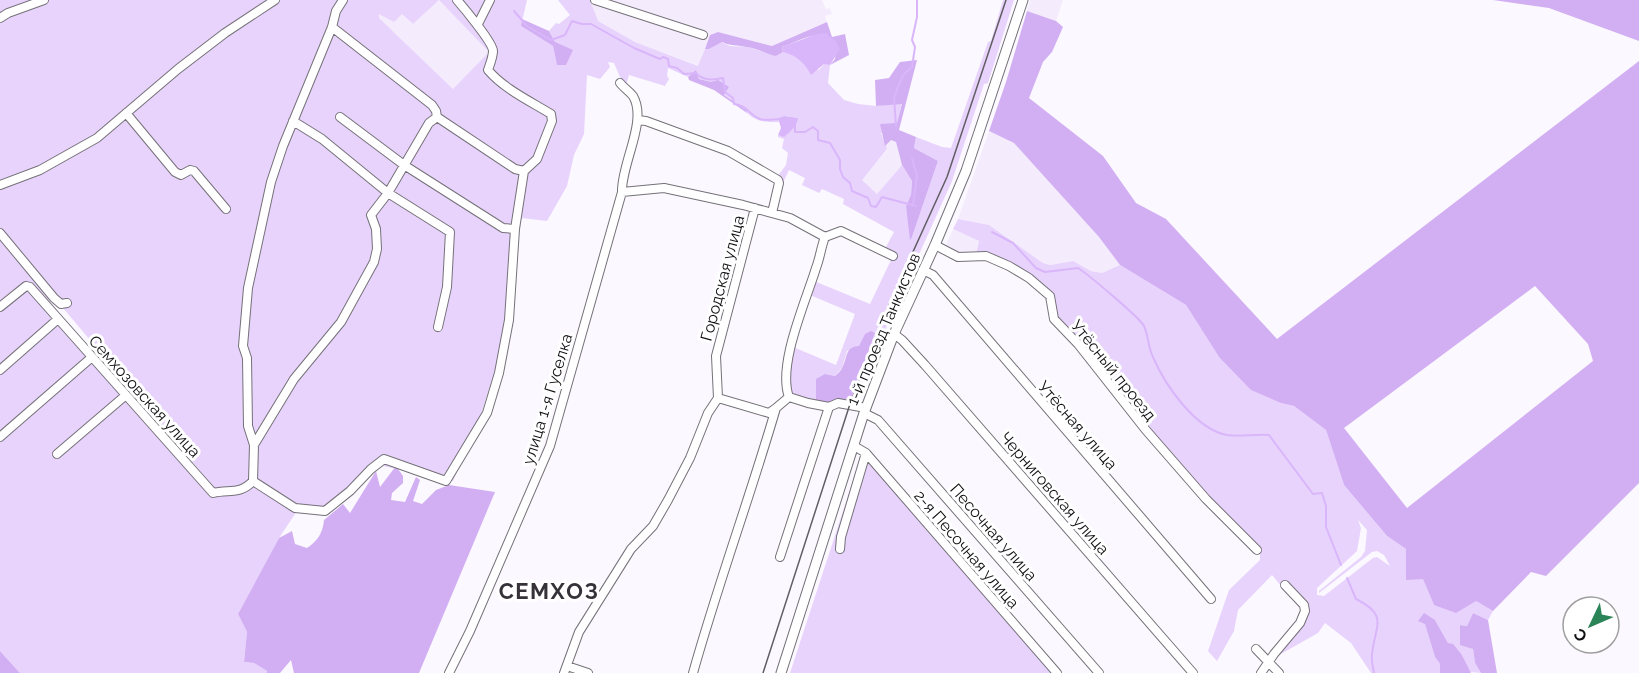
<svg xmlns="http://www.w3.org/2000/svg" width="1639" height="673" viewBox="0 0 1639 673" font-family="Raleway,sans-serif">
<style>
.built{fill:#f4ecfc}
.green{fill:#e8d3fd;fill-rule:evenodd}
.forest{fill:#d2aff3;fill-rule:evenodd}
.water{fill:#d9b6fa}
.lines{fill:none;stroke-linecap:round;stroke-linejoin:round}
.stream{stroke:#d9b6fa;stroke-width:2}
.minor-casing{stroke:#757178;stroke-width:10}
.major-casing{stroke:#757178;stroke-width:11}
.minor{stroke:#fff;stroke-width:8}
.major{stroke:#fff;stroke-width:9}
.tram{stroke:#615f64;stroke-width:1.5}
.labels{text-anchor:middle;stroke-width:6;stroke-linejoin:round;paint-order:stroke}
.street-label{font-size:16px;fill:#0f0e11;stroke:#fff}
.district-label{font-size:22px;font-weight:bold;letter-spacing:1.5px;fill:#363239;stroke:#fff}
</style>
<rect width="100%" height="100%" fill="#fbf8ff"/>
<path class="built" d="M439,0l50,52 -36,37 -74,-71v-4h23l11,10z
M590,0h232l4,9 4,-1 2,6 -7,2 2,6 -55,24 -54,-14 -8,3 -11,31 -64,-24 -37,-20z
M1030,0h33l-7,21 -29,-10z
M989,131l25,12 85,94 21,28 -18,8 -11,-2 -18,-10 -23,4 -7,-2 -54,-38 -31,-6z
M891,139l5,3 6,23 -25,29 -16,-14 26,-30 -2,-4z
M953,229l26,12 -3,13 -18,3 -13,-10z"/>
<path class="green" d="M0,0h439l-26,24 -11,-10 -8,8 -15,-8v4l74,71 36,-37 -50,-52h88l-6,26 32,20 4,18 -2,-22 -6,-11 7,-8 3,1 11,-9 -12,-15h32l8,21 37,21 63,24 7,-17h4l12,-7 9,4 18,1 28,9 7,-4c13,3 24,13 36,18l6,-7 5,2 -2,18 16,17 14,4 18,2 26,-3 -5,21 -16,9 6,16 -25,31 15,14 25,-29 10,16 -1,14 -5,11 6,31 26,-76 -24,-13 2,-11 26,10 9,1 37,-106 3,-1 12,-41h11l-26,83 -4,1 -32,97 -67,149 -29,71 -5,-2 24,-66 -16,13 -12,5 -5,17 -7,8 -10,-2 -9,28 -19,-3 -9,-9 5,-43 43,18 19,-51 -45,-19 4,-14 56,23 21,-44 -6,-11 9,-17 -51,-28 1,-5 -22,-10 -3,4 -17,-8 3,-7 -16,-8 -7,15 -5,-8 9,-12 2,-12 -6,-5 2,-9 -6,-2v-2l6,1 11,-12 3,-6 -14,-2 -6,2 1,4c-14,0 -22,0 -32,-9l-1,-3 -22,-15 5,-8 -30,-8 -3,-8 -8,6 -20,-9 -1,8 2,3 -4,7 -36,-11 -2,7 2,7 -6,-5 -9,-21 -6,-1 2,5 -10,12 -13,-4 -3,59 -10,21 -7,31 -20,35 -25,-3 -4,13 -7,87 -34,109 -24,54 -79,-17 -58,50 -19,-3 -18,27 -41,76 9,18 -3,30 10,1 13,8v2h-247l-20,-22v-416l92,122 122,136 3,-2 -217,-258z
M958,219l31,6 54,38 7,2 23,-4 18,10 11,2 18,-8 66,40 33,52 62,46 13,3 32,24 18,55 43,51 19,13 17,29 11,27 42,-4 17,10 -5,9 -15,-7 -6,13 -7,-1 13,24 2,14 6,10 -11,-1 -8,-17 -14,-12 -13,-23 -10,3 10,34 5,7v9h-69l-20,-30 -26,-20 -7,10 -46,26 34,-43 -34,-41 -34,35 -4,21 -17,30 -9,-10 21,-61 31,-30v-10l-60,-63 -37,-43 -52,-67 -31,-37 -23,-23 -4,-24 -18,-15 -25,-14 -34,-10 3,-13 -26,-12zM1358,520l9,10 -2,21 -4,6 -42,34v2l53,-41 5,-1 7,4 6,11 -13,-9 -4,1 -49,38 -7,-1v-7l40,-37 4,-23z
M862,453l192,220h-264z"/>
<path class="forest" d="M1493,0h146v41l-90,-33z
M1027,11l29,10 7,6 -11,25 -9,10 -14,36 74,58 33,47 30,16 111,120 362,-278v422l-93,93 -15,-4 -38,39 -17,-10 -20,12 -22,-8 -11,-26 -17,1v-31l-19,-13 -43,-51 -18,-55 -32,-24 -13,-3 -30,-13 -32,-33 -33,-52 -66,-40 -21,-28 -85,-94 -25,-12 17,-49zM1535,286l53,58 5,17 -186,147 -63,-80z
M522,19l27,12 6,11 18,8 -7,15h-9l-4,-19 -32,-20z
M827,22l5,15 13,-3 4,21 -19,10 5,-6 1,-17c-20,-14 -33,-2 -54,5l1,5 -7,4c-10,-2 -20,-8 -29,-9 -10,-2 -17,-1 -25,-5l-13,7h-4l5,-14 8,-3 54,14z
M917,60l-18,70 17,7 -2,11 24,13 -26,76 -2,3 -4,-34 5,-11 1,-14 -10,-16 -6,-23 -5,-2 -6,6 -5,-22 17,-1 5,-19 -26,2 -1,-26 14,-2 11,-16z
M696,70l3,9 12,3 7,-2 11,7 -5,8 22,15 1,3 -33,-23 -25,-10 -1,-3z
M871,331l4,2 -24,66h-14l-3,4 -18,-1v-23l9,-5 10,2c3,-3 6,-5 7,-8 6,-10 2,-21 17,-22l6,-12z
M396,466l7,10v7l-11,10 -1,7 14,2 11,-25 4,3 -7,21 9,3 14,-14 13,-5 46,7 -76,181h-125l-3,-13 -11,13h-13v-2l-13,-8 -10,-1 3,-30 -9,-18 41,-76 13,-7 3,13 12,4c11,-7 16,-16 17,-28l19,-16 7,9 26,-42 4,16z
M1424,613l11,7 13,23 5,1 9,11 9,18h-31v-9l-5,-7 -10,-33 -7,-3z
M1473,613l15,7 9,53h-16l-6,-10 -2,-14 -13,-4v-20l7,1z
M0,651l20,22h-20z"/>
<path class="water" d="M826,33l10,9 4,7 -10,16 -6,-1 -13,11c-6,-12 -14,-19 -28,-23l-1,-5 35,-13z
M784,116l14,2c-1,8 -7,13 -14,19l-6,-2 3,-7 -3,-10z"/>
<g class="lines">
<path class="stream" d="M514,11l13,15 24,14 14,-5 7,-14 10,3h9l43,24 26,11 3,-2 5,2 1,7 8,2 7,6 12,-1c7,8 17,7 27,5l2,14 8,6 1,6c13,1 15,11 26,15 6,2 14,0 21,0
M795,124v8h10l8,-5 5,4v9l12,3 10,17v9l3,8 7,6 2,8 16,7 3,8 5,1 6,-10 34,9
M896,126l-2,-29 9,-22 9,-8 3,-20 -3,-7 5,-23v-17
M912,159l5,17 -4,29
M992,232l21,11 23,25 9,4 33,-4c11,7 62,50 66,58 4,8 4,21 9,31 12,28 42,72 74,78 13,2 28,-1 42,0l44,59 9,-1 4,13v21l15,38
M1347,578l9,21c33,16 19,27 16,55 -1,6 1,13 2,19"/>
<g class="minor-casing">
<path id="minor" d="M595,0l108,35
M0,18l8,-5 36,-13
M478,24l12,-24
M332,27l100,78 4,6 1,6 78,52 9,2
M126,113l49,59 6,3 9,-5 4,1 32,38
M340,117l64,48 99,63 12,1
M638,120l8,1 82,30 50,29 1,3 -7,30
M293,121l29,18 66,54 62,39 -3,55 -9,40
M0,185l40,-15 57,-32 81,-69 47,-36 50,-33
M622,192l42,-4 79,17 47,13 35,19
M0,233l54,65 7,6 6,-1
M935,245l23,12 28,-1 23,10 20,12 21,18 4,23 24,25 67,85 61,70 51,51
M923,270l10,5 278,324
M0,307l26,-21 4,1 183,206c16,-4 27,2 40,-12
M894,334l8,6 23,25 268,308
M0,370l58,-51
M789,397c-12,-32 17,-96 27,-129 4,-10 5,-21 9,-31l16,-6 52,25
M789,397l19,6 21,4 9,-4 28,5
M718,398l51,15 7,-5
M864,413l14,7 221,253
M0,437l92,-80
M254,445l40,-66 47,-57 33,-60 3,-13 -1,-20 -5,-14 17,-22 41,-70 8,-6
M854,446l12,7 191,220
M57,454l69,-59
M253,481l42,27 30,3 25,-20 21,-22 13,-10 62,22 41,-68 12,-40 10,-53 6,-91 9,-58 13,-12 15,-38 -1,-7c-21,-13 -47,-25 -63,-44 2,-6 5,-13 5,-19 0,-8 -29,-43 -36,-51
M253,481l1,-36 -6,-19 -1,-68 -4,-12 5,-58 23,-106 12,-36 49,-119 4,-16 7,-11
M840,549l1,-12 25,-84
M780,557l49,-150
M1256,649l23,24
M567,666l21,7
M449,673l21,-42 80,-185 72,-254c-1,-28 26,-71 11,-96 -4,-5 -9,-8 -13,-13
M564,673l15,-41 52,-83 22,-23 15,-26 22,-42 18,-45 10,-15 -2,-42 39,-148
M693,673c25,-89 57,-176 83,-265l13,-11
M1261,673l13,-19 26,-31 5,-12 -1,-6 -19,-20"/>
</g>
<g class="major-casing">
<path id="major" d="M781,673l83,-260 30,-79 41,-89 31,-74 57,-171"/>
</g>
<use href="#minor" class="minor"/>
<use href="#major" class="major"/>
<path class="tram" d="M763,673l87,-269 37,-95 60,-132 59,-177"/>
</g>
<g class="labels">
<g class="street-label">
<text transform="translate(722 278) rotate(-75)" y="6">Городская улица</text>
<text transform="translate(883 329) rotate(-67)" y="6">1-й проезд Танкистов</text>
<text transform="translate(1114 370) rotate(51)" y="6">Утёсный проезд</text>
<text transform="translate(145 396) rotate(48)" y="6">Семхозовская улица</text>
<text transform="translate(547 399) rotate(-73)" y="6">улица 1-я Гуселка</text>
<text transform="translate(1078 425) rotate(49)" y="6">Утёсная улица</text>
<text transform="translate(1055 493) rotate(49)" y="6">Черниговская улица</text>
<text transform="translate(994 532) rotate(49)" y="6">Песочная улица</text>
<text transform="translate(967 549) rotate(49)" y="6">2-я Песочная улица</text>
</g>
<g class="district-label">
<text x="549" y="599">СЕМХОЗ</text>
</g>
</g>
<g transform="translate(1591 625) rotate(226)"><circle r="28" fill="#ffffff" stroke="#9f9fa0" stroke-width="1.5"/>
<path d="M0-4.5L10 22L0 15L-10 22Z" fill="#2b8358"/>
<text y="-9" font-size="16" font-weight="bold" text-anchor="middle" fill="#0f0e11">С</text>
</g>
</svg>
